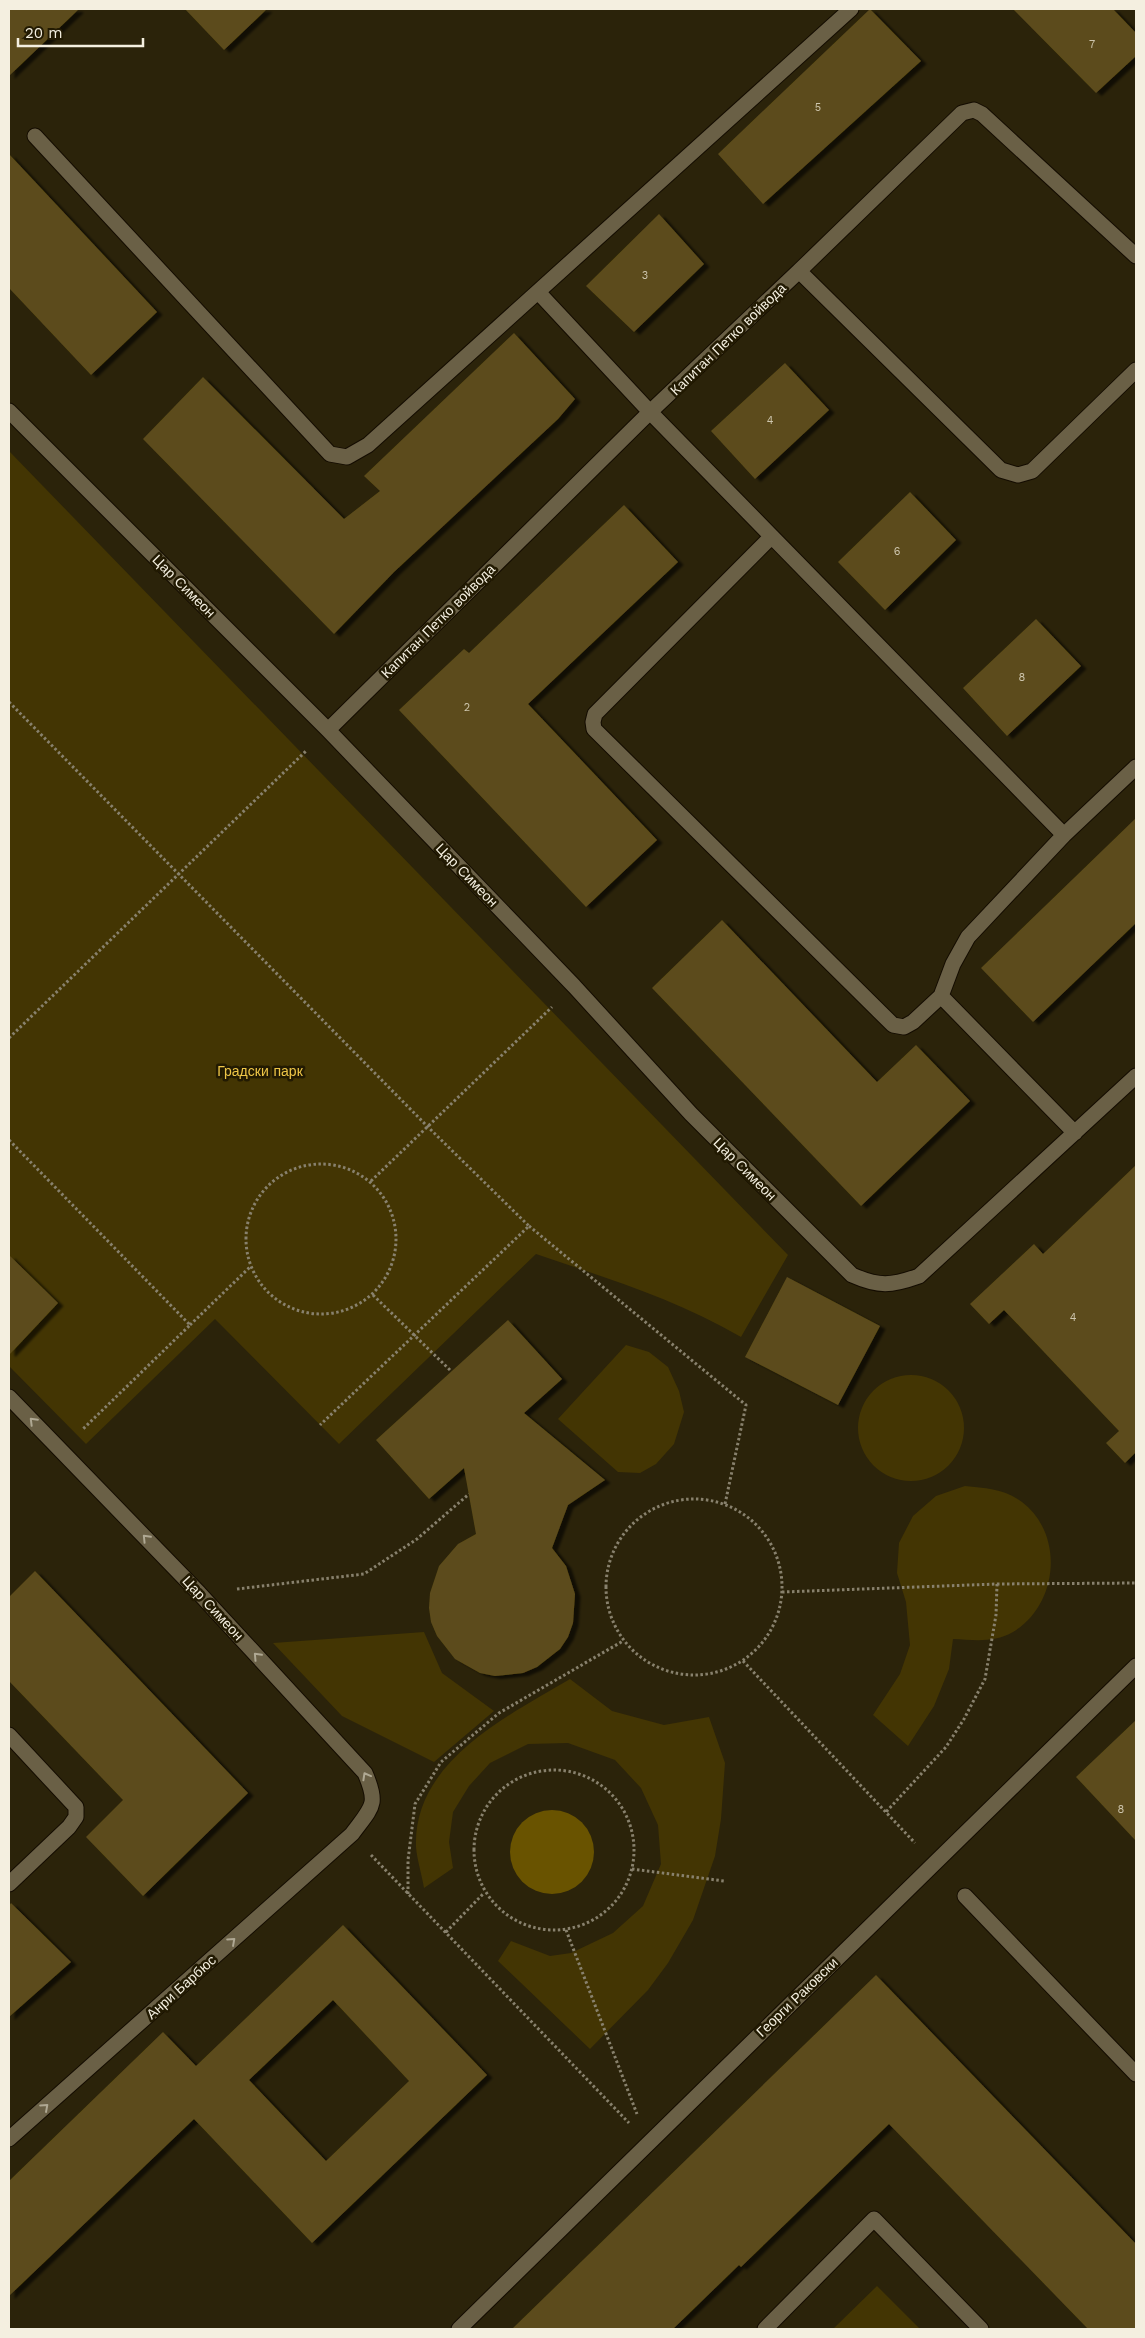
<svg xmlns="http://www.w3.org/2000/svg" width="1145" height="2338" viewBox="0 0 1145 2338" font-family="'Work Sans',sans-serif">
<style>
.green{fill:#433503}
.water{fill:#695300}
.building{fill:#5c4c1a;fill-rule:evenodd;filter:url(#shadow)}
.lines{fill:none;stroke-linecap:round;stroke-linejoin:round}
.lane-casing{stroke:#140c00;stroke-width:17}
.street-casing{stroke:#140c00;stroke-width:17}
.secondary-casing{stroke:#140c00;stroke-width:17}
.path{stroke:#88816d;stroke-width:3;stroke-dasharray:2.5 2.5;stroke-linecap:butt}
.lane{stroke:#6a6046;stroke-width:15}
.street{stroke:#6a6046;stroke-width:15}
.secondary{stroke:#6a6046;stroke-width:15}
.oneway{stroke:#afa893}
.labels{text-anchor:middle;stroke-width:5;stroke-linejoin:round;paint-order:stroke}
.number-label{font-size:11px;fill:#cec6ae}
.street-label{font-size:14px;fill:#f4efe0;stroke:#221a02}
.park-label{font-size:14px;fill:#eec647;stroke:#221a02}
</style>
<defs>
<filter id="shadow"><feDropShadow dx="5.5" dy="3" stdDeviation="1" flood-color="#0009"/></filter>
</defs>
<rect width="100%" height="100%" fill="#2b230a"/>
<path class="green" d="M9,451l779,804 -47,82c-65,-38 -135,-59 -205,-83l-197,190 -124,-125 -129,125 -77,-78z
M626,1345l23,7 19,15 11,24 5,21 -10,32 -18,20 -16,9 -22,-1 -60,-53z
M858 1428a53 53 0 1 1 106 0a53 53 0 1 1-106 0Z
M965,1486c21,2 40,3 57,16 43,33 36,103 -9,130 -19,11 -39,8 -60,7l-4,30 -15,37 -26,40 -35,-31 27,-41 10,-29 -4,-43 -9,-29 2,-30 14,-27 23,-20z
M424,1632l18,41 52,38 -60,51 -92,-46 -69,-73z
M570,1679l42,32 52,14 45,-8 16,46 -4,56 -6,37 -22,64 -25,43 -20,27 -58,59 -92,-88 13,-20 39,15 21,-3 42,-20 30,-27 18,-42 -3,-39 -17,-37 -26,-28 -47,-17 -40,1 -38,19 -21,23 -16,26 -4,30 4,26 -29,20c-2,-13 -7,-28 -8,-41 -3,-86 92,-131 154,-168z
M877,2286l43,43h-87z"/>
<path class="water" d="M510 1852a42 42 0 1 1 84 0a42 42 0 1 1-84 0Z"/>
<path class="building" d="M9,9h68l1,1 -69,66z
M185,9h82l-43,41z
M870,9l51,52 -158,143 -45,-50z
M1013,9h100l23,24v23l-40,37z
M9,154l148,158 -66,63 -82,-87z
M659,214l45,50 -70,68 -48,-46z
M514,333l61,66 -17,20 -164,153 -60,62 -191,-195 60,-62 141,142 36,-28 -16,-15z
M785,363l44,47 -74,69 -44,-48z
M910,492l46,48 -71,70 -47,-48z
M624,505l54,57 -150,142 129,136 -71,67 -187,-197 65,-61 5,4z
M1036,619l45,47 -74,70 -44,-48z
M1136,818v105l-103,99 -52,-54z
M722,920l155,162 39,-37 54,56 -109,105 -209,-218z
M1136,1165v287l-11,11 -19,-20 13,-12 -115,-121 -15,14 -19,-20 64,-60 9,10z
M9,1255l49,48 -48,51 -1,-1z
M787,1277l93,49 -42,79 -93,-48z
M508,1320l54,59 -38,34 81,67 -37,25 -16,43 14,18 9,28 -2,29 -5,14 -8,12 -23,18 -14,6 -28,3 -15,-3 -25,-14 -18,-23 -6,-14 -2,-14 1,-15 9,-27 19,-22 18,-10 -12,-66 -35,31 -53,-59z
M35,1571l213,222 -105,103 -57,-59 37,-37 -114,-119v-84z
M1136,1720v121l-60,-64z
M11,1903l60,59 -62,55v-111z
M343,1925l144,150 -175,168 -118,-124 -185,177v-115l154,-149 33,34zM333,2000l76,81 -83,80 -77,-81z
M876,1975l260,269v85h-48l-199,-205 -148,143 -2,-2 -66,64h-161z"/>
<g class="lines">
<g class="lane-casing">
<path id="lane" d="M9,1735l67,72v10l-7,10 -60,57
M765,2329l109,-110 107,110"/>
</g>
<g class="street-casing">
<path id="street" d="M35,136l295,318 17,3 21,-12 483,-436
M799,271l163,-158 12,-3 8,4 154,142
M539,293l111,119 414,423
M9,411l319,319 246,256 117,128 161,161c27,12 39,11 67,1l217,-200
M771,537l-176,177 -2,8 1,7 299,296 11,2 9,-5 28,-26 12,-32 15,-27 96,-102 72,-68
M328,730l322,-318 149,-141 202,199 17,5 14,-4 104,-101
M941,996l134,137
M9,1397l190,196 166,180c14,32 7,34 -13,61l-343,305
M965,1896l171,178"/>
</g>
<g class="secondary-casing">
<path id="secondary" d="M459,2329l677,-663"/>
</g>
<path class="path" d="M9,702l419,425 101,99 -209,199
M9,1038l298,-288
M9,1140l181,185 -108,105
M246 1239a75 75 0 1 1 150 0a75 75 0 1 1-150 0Z
M371,1181l181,-174
M529,1226l217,179 -21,99
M373,1295l78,76
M190,1325l60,-58
M606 1587a88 88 0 1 1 176 0a88 88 0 1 1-176 0Z
M997,1584l139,-1
M237,1589l127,-15 53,-35 52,-45
M782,1592l215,-8 -1,31 -11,64 -21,40 -18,28 -60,65
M743,1661l172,182
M474 1850a80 80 0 1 1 160 0a80 80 0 1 1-160 0Z
M371,1855l258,268
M632,1869l92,12
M408,1894v-34l7,-56 26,-42 58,-49 124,-72
M566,1930l71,184
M446,1932l38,-39"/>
<use href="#lane" class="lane"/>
<use href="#street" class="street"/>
<use href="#secondary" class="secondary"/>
</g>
<defs><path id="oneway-chevron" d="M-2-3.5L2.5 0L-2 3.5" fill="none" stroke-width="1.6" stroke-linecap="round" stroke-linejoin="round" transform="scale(1.25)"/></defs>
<g class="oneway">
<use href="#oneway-chevron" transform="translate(33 1421) rotate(-135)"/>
<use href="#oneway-chevron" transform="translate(146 1538) rotate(-134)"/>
<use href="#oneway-chevron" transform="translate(257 1656) rotate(-133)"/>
<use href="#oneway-chevron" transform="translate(366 1776) rotate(-119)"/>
<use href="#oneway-chevron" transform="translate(232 1941) rotate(-42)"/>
<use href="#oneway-chevron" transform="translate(45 2107) rotate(-42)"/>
</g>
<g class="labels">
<g class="number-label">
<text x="1092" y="48">7</text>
<text x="818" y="111">5</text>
<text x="645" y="279">3</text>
<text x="770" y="424">4</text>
<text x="897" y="555">6</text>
<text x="1022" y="681">8</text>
<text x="467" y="711">2</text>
<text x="1073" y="1321">4</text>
<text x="1121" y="1813">8</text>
</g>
<g class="street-label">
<text transform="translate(728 339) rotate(-44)" y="5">Капитан Петко войвода</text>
<text transform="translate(184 586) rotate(45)" y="5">Цар Симеон</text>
<text transform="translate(438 621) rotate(-45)" y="5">Капитан Петко войвода</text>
<text transform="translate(467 875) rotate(46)" y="5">Цар Симеон</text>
<text transform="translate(745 1169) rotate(45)" y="5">Цар Симеон</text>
<text transform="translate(213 1608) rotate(47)" y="5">Цар Симеон</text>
<text transform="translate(181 1987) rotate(-42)" y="5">Анри Барбюс</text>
<text transform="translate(797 1997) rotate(-44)" y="5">Георги Раковски</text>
</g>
<g class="park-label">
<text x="260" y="1076">Градски парк</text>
</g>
</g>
<rect width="1145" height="2338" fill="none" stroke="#f4efe0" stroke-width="20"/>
<path d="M18 38v8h125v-8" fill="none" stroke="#f4efe0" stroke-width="2.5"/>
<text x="25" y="38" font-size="15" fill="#f4efe0" stroke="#221a02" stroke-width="4" paint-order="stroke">20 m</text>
</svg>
